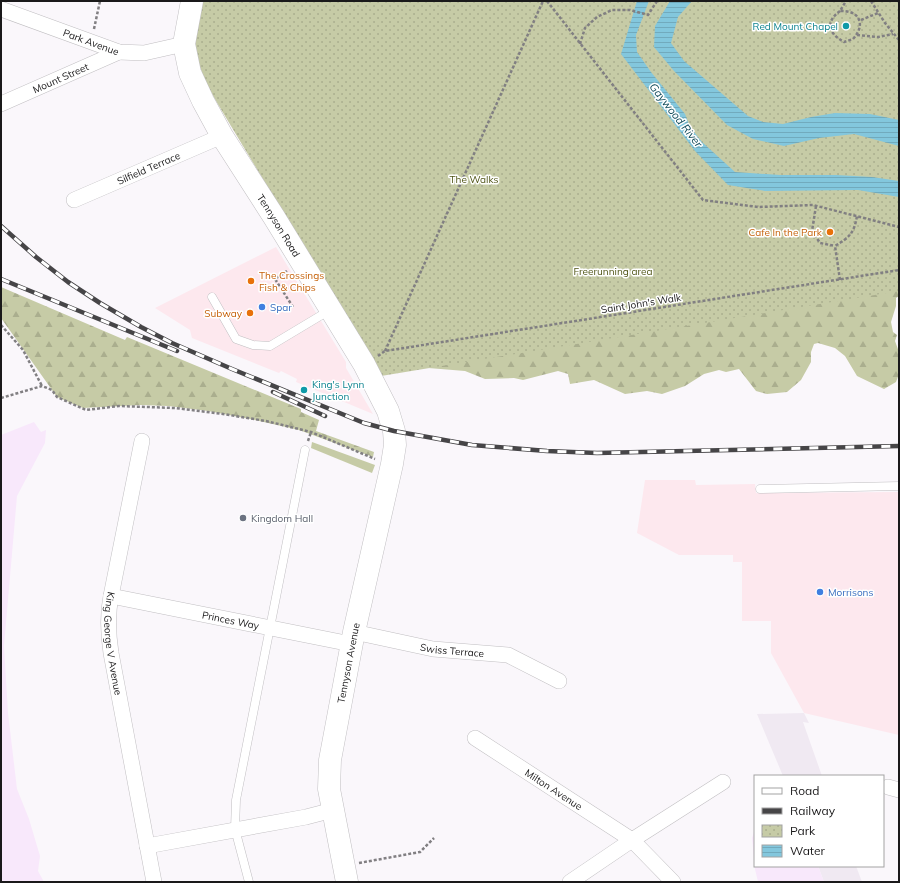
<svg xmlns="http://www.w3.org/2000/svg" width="900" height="883" viewBox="0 0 900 883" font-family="Mulish,sans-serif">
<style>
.commercial{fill:#fde8ee}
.built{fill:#f0e9f2}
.education{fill:#f8e8fb}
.green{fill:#c6cba6}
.forest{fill:url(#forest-firs)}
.park{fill:url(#park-dots)}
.water{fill:url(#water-rules)}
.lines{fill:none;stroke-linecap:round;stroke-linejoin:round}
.service-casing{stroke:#c1bfc2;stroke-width:9}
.minor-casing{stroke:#c1bfc2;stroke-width:16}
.secondary-casing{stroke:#c1bfc2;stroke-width:23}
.path{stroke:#817f82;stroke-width:2.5;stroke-dasharray:3 2;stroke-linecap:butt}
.service{stroke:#fff;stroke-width:8}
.minor{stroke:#fff;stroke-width:15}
.secondary{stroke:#fff;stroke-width:22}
.rail-casing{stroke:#464547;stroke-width:4.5}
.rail{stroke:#fff;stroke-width:3;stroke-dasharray:9;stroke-linecap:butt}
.culture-dot{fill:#0f9aa8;stroke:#fff;stroke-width:1.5}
.food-dot{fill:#e8710a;stroke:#fff;stroke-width:1.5}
.shop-dot{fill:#3f7fe0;stroke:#fff;stroke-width:1.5}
.worship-dot{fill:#6b7280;stroke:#fff;stroke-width:1.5}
.labels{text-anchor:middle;stroke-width:3;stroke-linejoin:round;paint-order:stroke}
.culture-label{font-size:10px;fill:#0d838f;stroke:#fff;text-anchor:end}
.street-label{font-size:10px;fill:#1a191a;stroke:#fff}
.park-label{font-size:10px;fill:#4f5415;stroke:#fff}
.food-label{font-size:10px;fill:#c56008;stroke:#fff;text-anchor:end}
.shop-label{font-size:10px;fill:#366cbe;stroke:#fff;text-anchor:start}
.worship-label{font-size:10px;fill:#5b616d;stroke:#fff;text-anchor:start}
.water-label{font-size:11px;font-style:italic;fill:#0c4858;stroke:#fff}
</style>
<defs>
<pattern id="forest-firs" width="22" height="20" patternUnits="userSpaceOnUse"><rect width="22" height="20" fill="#c6cba6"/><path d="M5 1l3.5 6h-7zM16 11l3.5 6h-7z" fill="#aaae8e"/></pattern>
<pattern id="park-dots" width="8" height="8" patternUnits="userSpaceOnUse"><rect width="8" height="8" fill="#c6cba6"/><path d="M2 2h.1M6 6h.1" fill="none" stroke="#aaae8e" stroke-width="1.8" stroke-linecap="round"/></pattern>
<pattern id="water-rules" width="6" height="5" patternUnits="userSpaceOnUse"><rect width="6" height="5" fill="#83c7dd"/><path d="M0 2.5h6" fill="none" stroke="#71aabd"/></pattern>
</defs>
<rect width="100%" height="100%" fill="#faf7fb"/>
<path class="commercial" d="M276,247l70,115v6l27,46 -77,-32 1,-3 -16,-8 -2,2 -87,-35 -2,-8 -35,-22z
M645,480h50l1,5 59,-1 1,9 143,-1v243l-95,-22 -33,-60v-32h-29v-59h-9v-7h-54l-42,-22z"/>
<path class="built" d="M804,713l5,10 -6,-1 19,54h-39l-26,-62z
M818,866h38l6,16h-38z"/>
<path class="education" d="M34,422l7,10 5,-2 -1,13 -28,53 -13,150 4,67 9,76 12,30 11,37 -2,15 6,11h-43v-447z
M755,829v37h63l6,16h-66l-3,-13 -3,-31z"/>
<path class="green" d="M312,442l63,23 -3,8 -61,-25z"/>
<path class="forest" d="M899,258v38l-3,2v8l-5,16 2,10 4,3 -2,6 4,11v22l-3,8 -12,7 -27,-13 -12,-20 -10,-8 -17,-5 -4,1 -3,8v10l-10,18 -14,12 -20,2 -11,-3 -17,-22 -13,3 -7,-2 -15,4 -19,12 -23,8 -15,-3 -22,3 -31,-14 -24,4 -2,-10 -10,-3 -35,9 -9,-2 -29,1 -20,-8 -49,-4z
M1,287l124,53 2,-3 174,72v3l18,8 -3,11 58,21 -1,5 -74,-27 -44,-10 -47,-9 -40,-5 -27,-1 -58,3 -26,-11 -56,-79z"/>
<path class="park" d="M201,1h698v290l-518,85 -165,-275c-10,-18 -19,-36 -21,-56 -1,-12 4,-32 6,-44z"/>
<path class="water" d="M637,1h12l-13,34 1,17 14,20 34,42 5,13 12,15 33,30 45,3h56l36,2 27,4v16l-41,-7 -93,1 -37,-6 -33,-34 -74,-97z
M670,1h22l-14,16 -7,26 13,18 64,55 15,6 20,2 28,-7 24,-4 35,1 29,6v26l-45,-12 -35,4 -35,8 -31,-7 -26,-14 -53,-54 -20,-24 1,-21z"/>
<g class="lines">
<g class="service-casing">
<path id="service" d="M212,297l24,42 17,6 17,1 60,-36
M760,489l139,-3
M249,882l-14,-53 1,-29 69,-350"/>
</g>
<g class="minor-casing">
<g id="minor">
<path id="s1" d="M1,9l118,43 25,1 40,-9"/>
<path id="s2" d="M1,104l118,-52"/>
<path id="s3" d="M74,200l148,-64"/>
<path id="s4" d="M142,441l-31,155c-4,20 -3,37 0,57l43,229"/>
<path id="s5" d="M111,596l240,48"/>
<path id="s6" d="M354,632l79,17 75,6 51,26"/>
<path id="s7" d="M475,738l157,102 41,42"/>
<path d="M888,787l11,3"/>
<path d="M147,846l159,-29 27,-7"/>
<path d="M570,882l62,-42 91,-58"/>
</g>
</g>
<g class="secondary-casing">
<g id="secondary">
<path id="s8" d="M192,1l-8,43 6,29 13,28 19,35 52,81 90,147 24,47 6,20 1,14 -3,19 -38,168 -24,128 -1,29 18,93"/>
</g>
</g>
<path class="path" d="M547,1l156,199 55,7 55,-2 86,22
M871,1l14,22 14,17
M840,11c-15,11 -12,22 4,31l9,-3c13,-14 7,-29 -13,-28l6,-10
M861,20l17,-7
M94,29l6,-28
M857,35l21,2 15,-3
M580,44l5,-16 12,-11 15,-7h18l18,5 9,-14
M816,206l-4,25 8,12 15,3
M287,271l-12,8 18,28
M840,280l-5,-34c15,-9 19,-13 22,-30
M1,325l22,25 19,36
M385,351l158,-350
M378,356l7,-5 514,-81
M1,398l41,-12 10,4 5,7 29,13 33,-4 56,2 48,6 43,7 45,11 64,27
M308,441l3,-9
M359,863l61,-11 14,-14"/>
<use href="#service" class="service"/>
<use href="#minor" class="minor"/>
<use href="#secondary" class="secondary"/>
<g class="rail-casing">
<path id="rail" d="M1,226l35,31 32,25 32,21 41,24 31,16 60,26 132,54 30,8 78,14 75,6 50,2 302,-7
M1,279l176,72
M273,392l52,24"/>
</g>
<use href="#rail" class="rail"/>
</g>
<g class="culture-dot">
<circle cx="846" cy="26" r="4"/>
<circle cx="304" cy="390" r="4"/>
</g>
<g class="food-dot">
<circle cx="830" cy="232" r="4"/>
<circle cx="251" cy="281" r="4"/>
<circle cx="250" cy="313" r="4"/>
</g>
<g class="shop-dot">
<circle cx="262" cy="307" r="4"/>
<circle cx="820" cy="592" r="4"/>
</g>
<circle class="worship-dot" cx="243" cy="518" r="4"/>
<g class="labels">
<g class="culture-label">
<text x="838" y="30">Red Mount Chapel</text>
<text x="312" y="388" text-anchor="start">King's Lynn<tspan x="312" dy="12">Junction</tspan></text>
</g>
<g class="street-label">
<text dy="4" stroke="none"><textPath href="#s1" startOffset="96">Park Avenue</textPath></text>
<text dy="4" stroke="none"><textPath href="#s2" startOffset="65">Mount Street</textPath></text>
<text dy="4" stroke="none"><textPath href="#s3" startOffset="81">Silfield Terrace</textPath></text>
<text dy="4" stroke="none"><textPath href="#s8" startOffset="250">Tennyson Road</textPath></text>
<text transform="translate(641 303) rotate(-9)" y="4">Saint John's Walk</text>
<text dy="4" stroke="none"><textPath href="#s5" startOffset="122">Princes Way</textPath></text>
<text dy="4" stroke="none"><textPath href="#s4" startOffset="206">King George V Avenue</textPath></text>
<text dy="4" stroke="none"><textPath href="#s6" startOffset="100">Swiss Terrace</textPath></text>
<text transform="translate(348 663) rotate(-79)" y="4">Tennyson Avenue</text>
<text dy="4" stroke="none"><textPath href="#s7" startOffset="94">Milton Avenue</textPath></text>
</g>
<g class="park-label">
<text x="474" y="183">The Walks</text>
<text x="613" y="275">Freerunning area</text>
</g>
<g class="food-label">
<text x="822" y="236">Cafe In the Park</text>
<text x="259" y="279" text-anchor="start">The Crossings<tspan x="259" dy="12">Fish &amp; Chips</tspan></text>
<text x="242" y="317">Subway</text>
</g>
<g class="shop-label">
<text x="270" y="311">Spar</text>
<text x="828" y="596">Morrisons</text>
</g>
<g class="worship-label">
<text x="251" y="522">Kingdom Hall</text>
</g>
<g class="water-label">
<text transform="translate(676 115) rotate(52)" y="4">Gaywood River</text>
</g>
</g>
<rect width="900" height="883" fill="none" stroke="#1a191a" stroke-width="4"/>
<rect x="754" y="775" width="130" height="92" fill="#ffffff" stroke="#a3a3a3"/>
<rect x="762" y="788" width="20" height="6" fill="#ffffff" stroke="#a3a3a3"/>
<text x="790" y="795" font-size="12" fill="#1a191a">Road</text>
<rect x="762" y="808" width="20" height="6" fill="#464547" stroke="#a3a3a3"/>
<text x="790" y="815" font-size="12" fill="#1a191a">Railway</text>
<rect x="762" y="825" width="20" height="12" fill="url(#park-dots)" stroke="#a3a3a3"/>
<text x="790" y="835" font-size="12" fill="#1a191a">Park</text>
<rect x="762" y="845" width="20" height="12" fill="url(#water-rules)" stroke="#a3a3a3"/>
<text x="790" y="855" font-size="12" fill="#1a191a">Water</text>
</svg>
